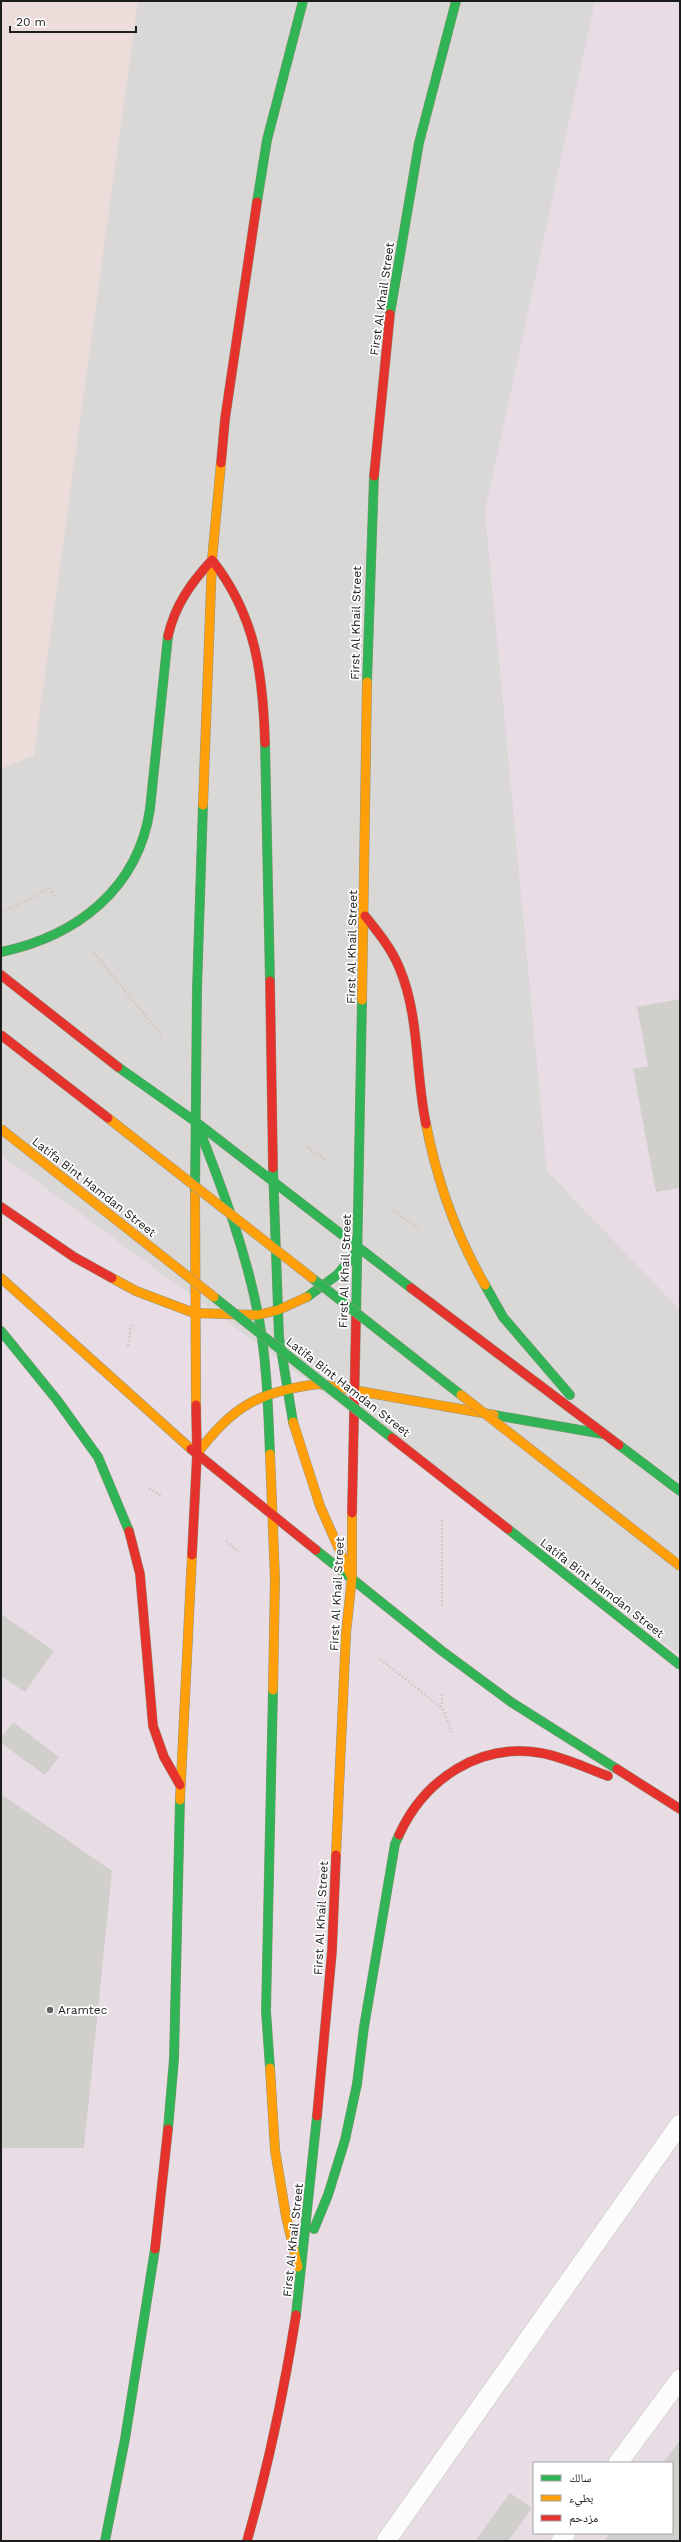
<svg xmlns="http://www.w3.org/2000/svg" width="681" height="2542" viewBox="0 0 681 2542" font-family="'Work Sans','Noto Naskh Arabic',sans-serif">
<style>
.residential{fill:#d9d8d6}
.commercial{fill:#ecdcda}
.industrial{fill:#e8dde4;fill-rule:evenodd}
.building{fill:#d1cfcc}
.lines{fill:none;stroke-linecap:round;stroke-linejoin:round}
.lane-casing{stroke:#c3c2c1;stroke-width:20}
.fast-casing{stroke:#91937e;stroke-width:10}
.slow-casing{stroke:#91937e;stroke-width:10}
.jam-casing{stroke:#91937e;stroke-width:10}
.path{stroke:#d5c8c5;stroke-width:2.5;stroke-dasharray:2 2;stroke-linecap:butt}
.lane{stroke:#fcfcfb;stroke-width:19}
.fast{stroke:#30b455;stroke-width:9}
.slow{stroke:#ff9f0a;stroke-width:9}
.jam{stroke:#e5322d;stroke-width:9}
.fast-bridge-casing{stroke:#9f9683;stroke-width:10;stroke-linecap:butt}
.slow-bridge-casing{stroke:#9f9683;stroke-width:10;stroke-linecap:butt}
.jam-bridge-casing{stroke:#9f9683;stroke-width:10;stroke-linecap:butt}
.fast-bridge{stroke:#30b455;stroke-width:9}
.slow-bridge{stroke:#ff9f0a;stroke-width:9}
.jam-bridge{stroke:#e5322d;stroke-width:9}
.poi-dot{fill:#646462;stroke:#fff;stroke-width:1.5}
.labels{text-anchor:middle;stroke-width:3.5;stroke-linejoin:round;paint-order:stroke}
.street-label{font-size:12px;fill:#1c1c1c;stroke:#fff}
.poi-label{font-size:12px;fill:#1c1c1c;stroke:#fff;text-anchor:start}
</style>
<rect width="100%" height="100%" fill="#eae9e5"/>
<path class="residential" d="M1,1h679v1931l-679,-574z"/>
<path class="commercial" d="M1,1h137l-104,754 -33,14z"/>
<path class="industrial" d="M595,1h85v1309l-133,-139 -62,-660z
M1,1155l679,500v886h-679zM534,2463h138v70h-138z"/>
<path class="building" d="M680,999v189l-24,4 -23,-123 15,-3 -11,-59z
M1,1614l53,37 -29,41 -24,-16z
M13,1722l46,35 -14,18 -44,-32v-5z
M1,1794l111,77 -28,277h-83z
M680,2440v101h-76l6,-8h62v-70h-9z
M510,2493l22,15 -24,33h-33z"/>
<g class="lines">
<g class="lane-casing">
<path id="lane" d="M618,2463l62,-84
M386,2541l294,-417
M561,2541l5,-8"/>
</g>
<g class="fast-casing">
<path id="fast" d="M257,202l10,-62 36,-139
M390,314l29,-171 37,-142
M367,682l7,-206
M265,743l5,238
M1,952c76,-16 137,-63 149,-143l18,-173
M118,1067l78,55 215,166
M201,1134c23,59 45,118 57,180 9,46 10,94 12,140
M273,1168l6,169 14,85
M195,1193l2,-204 6,-184
M485,1285l18,32 67,78
M307,1297l30,-22 22,-26
M356,1318l6,-318
M1,1331l56,69 41,57 31,74
M494,1415l109,19
M619,1445l61,46
M316,1550l126,101 69,51 106,67
M270,2068l-4,-57 7,-321
M168,2129l6,-70 6,-259
M314,2229l14,-34 17,-55 12,-56 7,-57 31,-183 4,-9
M296,2315l21,-199
M105,2541l20,-102 30,-190"/>
</g>
<g class="slow-casing">
<path id="slow" d="M203,805l9,-245 9,-97
M362,1000l5,-318
M426,1124c11,57 30,111 59,161
M195,1193l1,212
M1,1278l190,171
M112,1278l24,13 58,22 64,2 20,-5 29,-13
M293,1422l27,84 30,68
M197,1454c35,-48 63,-63 122,-70l175,31
M270,1454l5,125 -2,111
M180,1800l12,-245
M336,1855l10,-222 6,-56v-64
M270,2068l5,82 11,66 12,51"/>
</g>
<g class="jam-casing">
<path id="jam" d="M221,463l4,-44 32,-217
M374,476l16,-162
M212,560c44,56 51,114 53,183
M168,636c7,-31 23,-53 44,-76
M365,916c13,16 26,32 34,51 21,49 16,105 27,157
M1,975l117,92
M270,981l3,187
M1,1207l73,50 38,21
M411,1288l208,157
M191,1449l125,101
M352,1513l4,-195
M129,1531l11,43 13,152 11,31 16,28
M192,1555l5,-101 -1,-49
M617,1769l63,40
M399,1835c25,-55 80,-93 142,-82 23,4 45,15 67,23
M317,2116l15,-165 4,-96
M155,2249l13,-120
M247,2541c21,-74 37,-149 49,-226"/>
</g>
<path class="path" d="M1,912l26,-11 23,-14 5,10
M94,953l68,83
M307,1147l19,13
M394,1211l19,14 7,2
M128,1346l3,-21
M149,1488l12,8
M442,1520v87
M226,1541l13,11
M380,1659l62,49 10,24
M442,1694v13"/>
<use href="#lane" class="lane"/>
<use href="#fast" class="fast"/>
<use href="#slow" class="slow"/>
<use href="#jam" class="jam"/>
<g class="fast-bridge-casing">
<path id="fast-bridge" d="M312,1278l149,117
M214,1297l178,141
M508,1529l172,136"/>
</g>
<g class="slow-bridge-casing">
<path id="slow-bridge" d="M108,1118l204,160
M1,1129l213,168
M461,1395l219,171"/>
</g>
<g class="jam-bridge-casing">
<path id="jam-bridge" d="M1,1035l107,83
M392,1438l116,91"/>
</g>
<use href="#fast-bridge" class="fast-bridge"/>
<use href="#slow-bridge" class="slow-bridge"/>
<use href="#jam-bridge" class="jam-bridge"/>
</g>
<circle class="poi-dot" cx="50" cy="2010" r="4"/>
<g class="labels">
<g class="street-label">
<text transform="translate(382 299) rotate(-82)" y="4">First Al Khail Street</text>
<text transform="translate(356 623) rotate(-89)" y="4">First Al Khail Street</text>
<text transform="translate(352 947) rotate(-89)" y="4">First Al Khail Street</text>
<text transform="translate(94 1187) rotate(38)" y="4">Latifa Bint Hamdan Street</text>
<text transform="translate(345 1271) rotate(-88)" y="4">First Al Khail Street</text>
<text transform="translate(348 1387) rotate(38)" y="4">Latifa Bint Hamdan Street</text>
<text transform="translate(602 1588) rotate(38)" y="4">Latifa Bint Hamdan Street</text>
<text transform="translate(337 1594) rotate(-87)" y="4">First Al Khail Street</text>
<text transform="translate(321 1918) rotate(-87)" y="4">First Al Khail Street</text>
<text transform="translate(293 2240) rotate(-84)" y="4">First Al Khail Street</text>
</g>
<g class="poi-label">
<text x="58" y="2014">Aramtec</text>
</g>
</g>
<rect width="681" height="2542" fill="none" stroke="#1c1c1c" stroke-width="4"/>
<rect x="533" y="2462" width="140" height="72" fill="#ffffff" stroke="#a4a4a4"/>
<rect x="541" y="2475" width="20" height="6" fill="#30b455" stroke="#a4a4a4"/>
<text x="569" y="2482" font-size="12" fill="#1c1c1c">سالك</text>
<rect x="541" y="2495" width="20" height="6" fill="#ff9f0a" stroke="#a4a4a4"/>
<text x="569" y="2502" font-size="12" fill="#1c1c1c">بطيء</text>
<rect x="541" y="2515" width="20" height="6" fill="#e5322d" stroke="#a4a4a4"/>
<text x="569" y="2522" font-size="12" fill="#1c1c1c">مزدحم</text>
<path d="M10 26v6h126v-6" fill="none" stroke="#1c1c1c" stroke-width="2"/>
<text x="16" y="26" font-size="12" fill="#1c1c1c" stroke="#ffffff" stroke-width="3" paint-order="stroke">20 m</text>
</svg>
